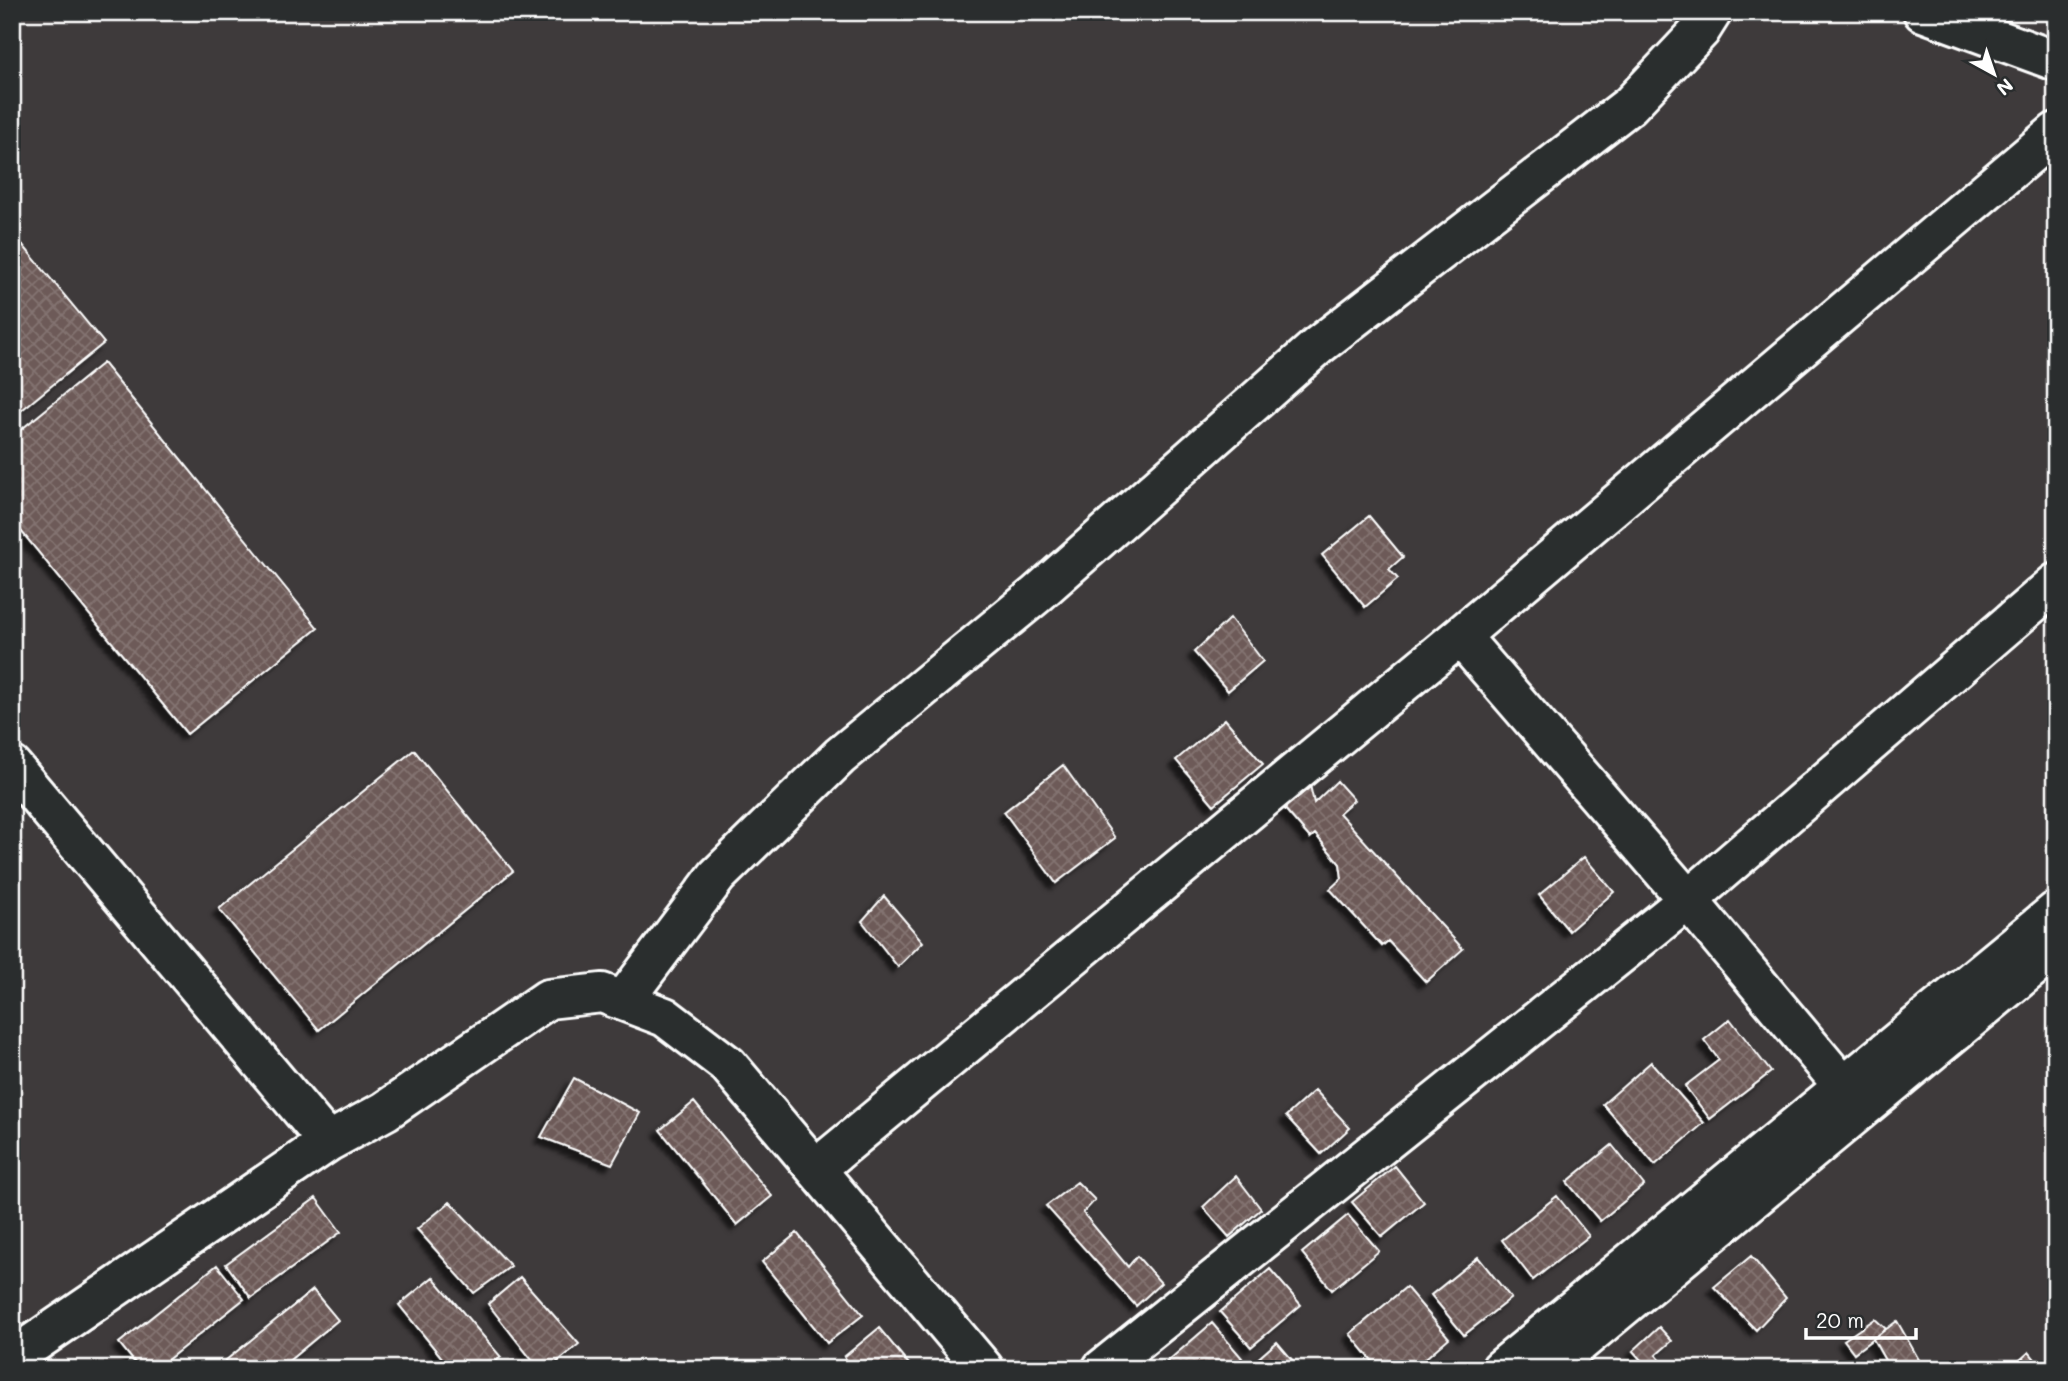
<svg xmlns="http://www.w3.org/2000/svg" width="2068" height="1381" viewBox="0 0 2068 1381" font-family="Mali,sans-serif">
<style>
.building{fill:url(#building-cross-hatch);stroke:#fff;stroke-width:2;filter:url(#shadow)}
.lines{fill:none;stroke-linecap:round;stroke-linejoin:round}
.minor-casing{stroke:#fff;stroke-width:44}
.minor{stroke:#2a2d2e;stroke-width:38}
</style>
<defs>
<pattern id="building-cross-hatch" width="8" height="8" patternUnits="userSpaceOnUse" patternTransform="scale(1.75)"><rect width="8" height="8" fill="#6d5a58"/><path d="M0 0l8 8M0 8l8-8" fill="none" stroke="#837371"/></pattern>
<filter id="shadow"><feDropShadow dx="-6" dy="6" stdDeviation="2" flood-color="#0009"/></filter>
</defs>
<rect width="100%" height="100%" fill="#3e3a3b"/>
<filter id="ink" filterUnits="userSpaceOnUse"><feTurbulence type="fractalNoise" baseFrequency=".0143" numOctaves="2"/><feDisplacementMap in="SourceGraphic" scale="14" xChannelSelector="R" yChannelSelector="G"/><feConvolveMatrix kernelMatrix="1 2 1 2 8 2 1 2 1" color-interpolation-filters="sRGB"/></filter>
<g filter="url(#ink)">
<path class="building" d="M12,232l92,111 -92,75z
M103,363l215,265 -131,106 -175,-214v-83z
M1369,516l34,41 -14,12 9,10 -33,28 -43,-52z
M1230,618l33,43 -35,30 -34,-39z
M1225,719l38,45 -49,41 -38,-45z
M414,750l99,121 -194,159 -100,-121z
M1063,765l52,73 -59,45 -52,-71z
M1337,781l17,19 -15,13 124,136 -37,33 -38,-41 -6,5 -52,-57 12,-11 -2,-14 -25,-30 -5,4 -26,-30 26,-23 4,18z
M1584,857l30,35 -45,39 -30,-36z
M884,896l39,46 -25,25 -36,-46z
M1730,1019l41,53 -61,47 -25,-33 34,-26 -15,-20z
M1651,1062l53,61 -49,42 -52,-61z
M574,1078l66,35 -28,51 -71,-27z
M1315,1090l35,38 -29,26 -35,-38z
M694,1102l78,94 -35,29 -77,-95z
M1612,1145l32,40 -44,36 -33,-39z
M1395,1166l29,36 -42,35 -30,-35z
M1236,1176l25,33 -32,28 -26,-30z
M1077,1182l18,18 -12,13 45,54 9,-11 24,27 -25,23 -90,-100z
M1557,1196l32,40 -56,44 -31,-40z
M316,1198l25,34 -90,66 -25,-34z
M450,1202l61,64 -37,27 -57,-64z
M1348,1215l31,36 -47,39 -30,-37z
M797,1233l66,82 -36,28 -65,-81z
M1751,1256l35,42 -30,32 -42,-43z
M1478,1257l33,41 -47,37 -33,-40z
M217,1265l27,34 -88,70h-16l-21,-26z
M1270,1269l31,36 -50,42 -31,-35z
M433,1277l68,80 -16,12h-34l-52,-64z
M520,1277l59,67 -30,25h-10l-51,-65z
M1406,1287l43,51 -36,31h-34l-29,-35z
M313,1290l25,30 -59,49h-64z
M1875,1319l11,10 -32,24 -10,-13z
M1897,1321l25,44 -5,4h-27l-17,-30z
M1212,1323l30,35 -13,11h-64l-3,-3z
M1659,1327l13,14 -16,14 12,14h-19l-16,-18z
M879,1328l34,41h-59l-10,-12z
M1277,1342l23,27h-54z
M2029,1352l14,17h-33z"/>
<g class="lines">
<g class="minor-casing">
<path id="minor" d="M1923,12l133,49
M1460,636l228,264 156,187
M12,766l316,376
M623,1001l94,-125 123,-120 196,-161 283,-250 311,-240 70,-74 12,-19
M817,1168l643,-532 596,-504
M12,1358l316,-216 57,-31 163,-112 54,-6 63,24 63,48 256,304
M1102,1369l586,-469 368,-317
M1501,1369l555,-458
M1548,1369l508,-421"/>
</g>
<use href="#minor" class="minor"/>
</g>
</g>
<rect width="2068" height="1381" fill="none" stroke="#2a2d2e" stroke-width="42"/>
<rect x="21" y="21" width="2026" height="1339" fill="none" stroke="#fff" stroke-width="2.5" filter="url(#ink)"/>
<g transform="translate(1994 74) rotate(140)" stroke="#2a2d2e" stroke-width="5" paint-order="stroke">
<path d="M0-5L12 26L0 18L-12 26Z" fill="#ffffff"/>
<text y="-10" font-size="19" font-weight="bold" text-anchor="middle" fill="#ffffff">N</text>
</g>
<path d="M1806 1328v10h110v-10" fill="none" stroke="#ffffff" stroke-width="3.5"/>
<text x="1816" y="1328" font-size="21" fill="#ffffff" stroke="#2a2d2e" stroke-width="5" paint-order="stroke">20 m</text>
</svg>
